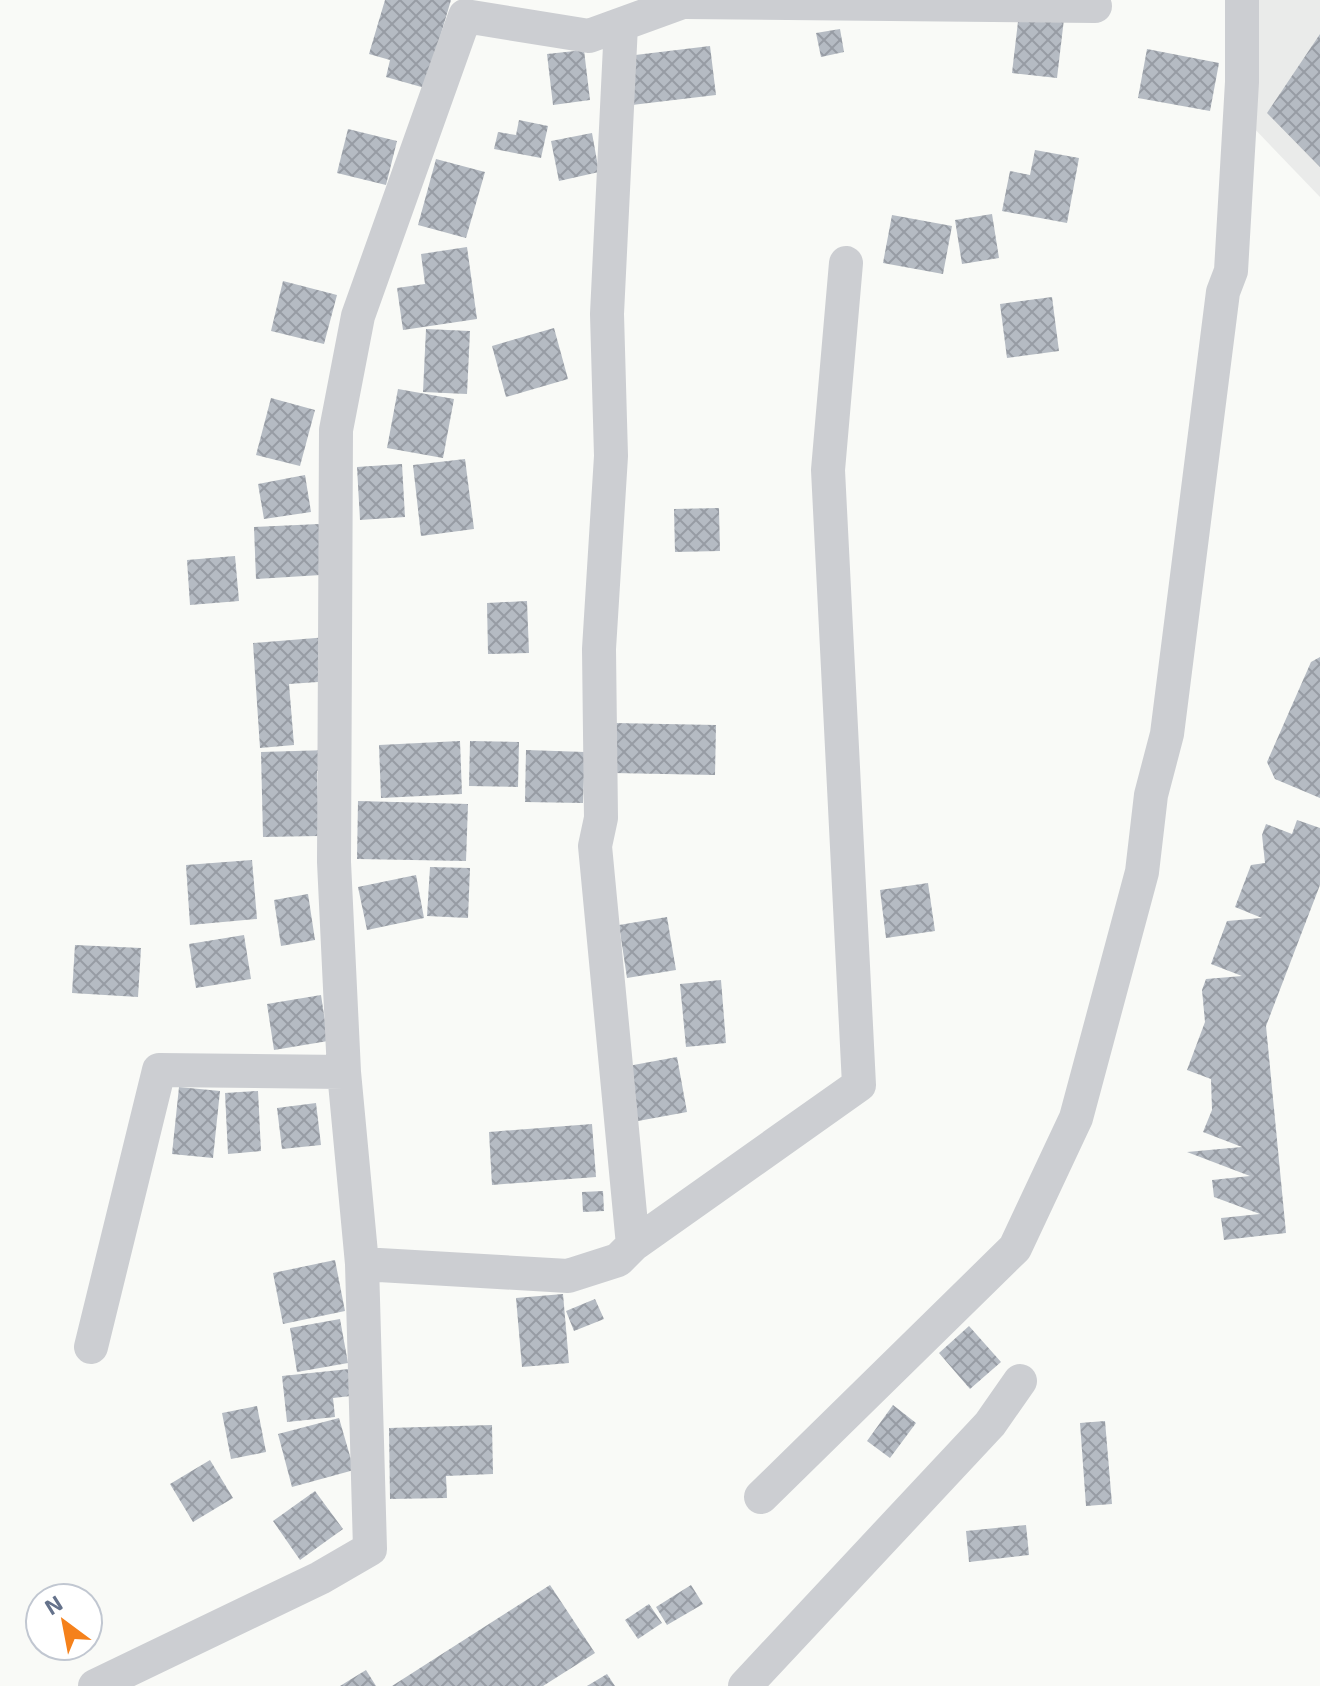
<svg xmlns="http://www.w3.org/2000/svg" width="1320" height="1686" viewBox="0 0 1320 1686" font-family="'Exo 2',sans-serif">
<style>
.built{fill:#eaebea}
.building{fill:url(#building-cross-hatch)}
.lines{fill:none;stroke-linecap:round;stroke-linejoin:round}
.street{stroke:#ccced2;stroke-width:34}
</style>
<defs>
<pattern id="building-cross-hatch" width="8" height="8" patternUnits="userSpaceOnUse" patternTransform="scale(2)"><rect width="8" height="8" fill="#b5bbc3"/><path d="M0 0l8 8M0 8l8-8" fill="none" stroke="#979ca4"/></pattern>
</defs>
<rect width="100%" height="100%" fill="#f9faf7"/>
<path class="built" d="M1235,0h85v197l-95,-99z"/>
<path class="building" d="M385,0h66l-26,88 -39,-11 4,-17 -21,-6z
M1019,13l45,6 -7,59 -45,-5z
M840,29l4,23 -23,5 -5,-24z
M1320,34v133l-53,-54z
M710,46l6,49 -84,10 -5,-49z
M1147,49l72,14 -9,48 -72,-13z
M584,50l6,50 -37,5 -6,-51z
M519,120l29,6 -7,32 -47,-9 4,-17 18,3z
M348,129l49,12 -11,44 -49,-12z
M592,133l7,39 -40,9 -8,-40z
M1035,150l44,8 -12,65 -65,-12 8,-40 20,4z
M436,159l49,13 -19,66 -48,-13z
M992,214l7,44 -37,6 -7,-44z
M892,215l60,11 -9,48 -60,-11z
M467,247l10,72 -74,11 -6,-42 28,-4 -4,-30z
M283,281l54,14 -13,49 -53,-13z
M1052,297l7,54 -52,7 -7,-54z
M554,328l14,51 -62,18 -14,-51z
M426,329l44,2 -3,63 -44,-2z
M398,389l56,10 -11,59 -56,-10z
M271,398l44,12 -15,56 -44,-11z
M465,459l9,70 -53,7 -8,-71z
M402,464l3,53 -45,3 -3,-53z
M305,475l6,37 -47,7 -6,-35z
M719,508l1,43 -45,1 -1,-43z
M319,524l2,51 -65,4 -2,-52z
M235,556l4,45 -49,4 -3,-45z
M527,601l2,52 -41,1 -1,-51z
M328,637l4,44 -43,3 5,61 -34,3 -7,-105z
M1320,657v141l-45,-19 -8,-17 44,-100z
M614,723l102,2 -1,50 -102,-2z
M460,741l2,53 -81,4 -2,-53z
M470,741l49,1 -1,45 -49,-1z
M329,750l1,21h-13l2,65 -56,1 -2,-85z
M526,750l59,2 -2,51 -58,-1z
M358,801l110,3 -2,57 -109,-2z
M1297,820l23,8v57l-54,141 20,207 -62,7 -3,-22 39,-4 -46,-17 -2,-17 38,-4 -63,-24 55,-5 -39,-15 9,-22 -1,-31 -24,-9 18,-48 -3,-32 4,-11 36,-3 -31,-12 16,-43 35,-3 -27,-11 16,-42 14,-2 -3,-28 4,-11 26,10z
M252,860l5,59 -67,6 -4,-60z
M430,867l40,1 -2,50 -41,-2z
M416,875l8,43 -57,12 -9,-43z
M928,883l7,48 -49,7 -6,-48z
M308,894l7,46 -34,6 -7,-46z
M667,917l9,53 -49,8 -8,-53z
M244,935l7,44 -55,9 -7,-44z
M75,945l66,3 -3,49 -66,-4z
M721,980l5,63 -40,4 -6,-63z
M321,995l7,46 -54,9 -7,-46z
M677,1057l10,55 -49,9 -10,-55z
M179,1087l41,4 -7,67 -41,-4z
M258,1091l3,60 -33,3 -3,-61z
M316,1103l5,42 -39,4 -5,-41z
M592,1124l4,53 -104,8 -3,-53z
M603,1191l1,20 -21,1 -1,-20z
M335,1260l10,51 -62,13 -10,-51z
M563,1294l6,69 -47,4 -6,-69z
M595,1299l9,20 -30,12 -8,-20z
M340,1319l8,44 -51,9 -7,-44z
M969,1326l32,36 -31,27 -31,-36z
M349,1369l2,27 -18,2 2,19 -48,5 -5,-46z
M893,1405l23,18 -26,35 -23,-17z
M257,1406l9,46 -35,7 -9,-46z
M339,1418l15,52 -62,17 -14,-53z
M1105,1421l7,83 -26,2 -6,-83z
M492,1425l1,49 -47,2 1,22 -57,1 -1,-71z
M210,1460l23,38 -40,24 -23,-38z
M315,1491l28,38 -43,31 -27,-39z
M1026,1525l3,30 -60,7 -3,-31z
M550,1585l45,68 -52,33h-151z
M691,1585l12,19 -36,21 -11,-18z
M649,1604l13,19 -24,16 -13,-19z
M366,1670l10,16h-36z
M607,1674l8,12h-28z"/>
<g class="lines">
<path class="street" d="M686,2l409,4
M621,25l-14,289 4,142 -12,193 2,169 -6,28 38,399
M362,1264l206,12 50,-16 15,-15 226,-160 -31,-615 18,-207
M91,1347l68,-277 185,2
M761,1497l254,-249 61,-130 66,-246 9,-77 16,-61 56,-442 8,-21 11,-189v-82
M95,1686l225,-108 50,-29 -8,-285 -18,-192 -10,-210 2,-432 22,-114 107,-300 124,20 99,-36
M745,1686l245,-262 30,-43"/>
</g>
<g transform="translate(64 1622) rotate(328)"><circle r="38" fill="#ffffff" stroke="#c1c7d1" stroke-width="2"/>
<path d="M0-6L14 30L0 20L-14 30Z" fill="#f5811b"/>
<text y="-12" font-size="22" font-weight="bold" text-anchor="middle" fill="#65728b">N</text>
</g>
</svg>
